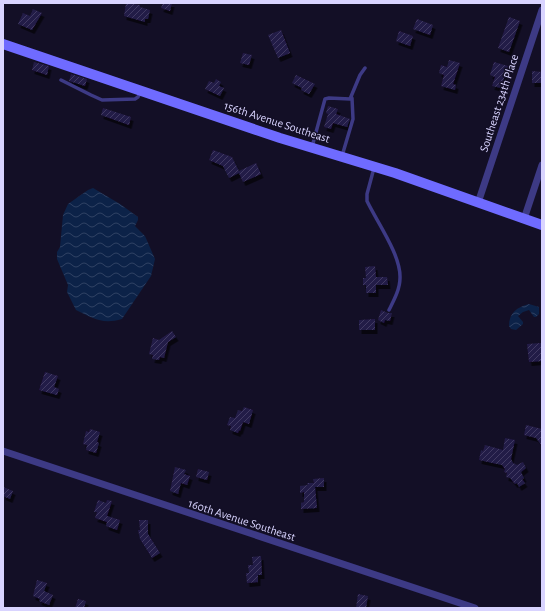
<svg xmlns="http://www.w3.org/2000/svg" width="545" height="611" viewBox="0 0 545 611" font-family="'Alegreya Sans',sans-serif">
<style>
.water{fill:url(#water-waves)}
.building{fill:url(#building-hatch);filter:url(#shadow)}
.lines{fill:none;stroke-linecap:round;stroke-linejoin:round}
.lane{stroke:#3d3a85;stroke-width:3.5}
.street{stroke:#3d3a85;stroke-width:7}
.secondary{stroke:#6f6bff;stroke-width:10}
.labels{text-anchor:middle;stroke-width:3;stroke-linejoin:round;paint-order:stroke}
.street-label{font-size:12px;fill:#d9d4ff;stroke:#130f26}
</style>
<defs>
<pattern id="water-waves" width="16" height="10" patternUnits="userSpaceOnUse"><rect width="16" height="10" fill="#0c2248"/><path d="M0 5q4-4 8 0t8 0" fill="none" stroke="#2f4163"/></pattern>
<pattern id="building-hatch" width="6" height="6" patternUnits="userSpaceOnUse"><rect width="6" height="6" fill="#241b47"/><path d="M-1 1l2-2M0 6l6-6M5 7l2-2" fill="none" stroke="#433b63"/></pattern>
<filter id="shadow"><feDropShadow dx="2.5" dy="4" stdDeviation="0" flood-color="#0009"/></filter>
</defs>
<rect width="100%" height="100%" fill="#130f26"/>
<path class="water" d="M93,188l27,16 18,13v3l-3,6 10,10 10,23 -4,17 -29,43c-20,6 -29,-1 -46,-9l-9,-18 1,-7 -11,-26v-7l3,-5 3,-32 5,-11 20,-14z
M529,304l10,3v7l-3,3h-2l-5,-7 -6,2 -5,4 5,6v2l-7,6 -5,-1 -2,-3c0,-13 8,-19 20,-22z"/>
<path class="building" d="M126,3l14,2v2l10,3 -2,9h-3v3l-21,-6z
M163,3h9l-2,8 -9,-3z
M33,9l9,4 -10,17 -14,-6 5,-11 7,3z
M509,17l11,4 -11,31 -11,-4z
M417,19l16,6 -3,10 -17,-6z
M281,30l9,23 -12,5 -10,-23z
M399,31l14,5 -3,10 -14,-5z
M243,53l9,2 -3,10 -9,-2z
M449,60l11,3 -7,21 3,1 -1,5 -14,-4 3,-11 -5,-2 2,-8 6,2z
M34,62l15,4 -2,9 -15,-5z
M494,62l14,4 -7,22 -9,-2 3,-9 -5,-2z
M532,71l10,1v11h-10z
M71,74l16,5 -2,7 -16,-5z
M296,75l19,9 -6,10 -8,-4 1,-2 -10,-5z
M216,79l5,3 -2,4 5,2 -4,8 -15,-7 4,-8 5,2z
M328,106l10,3 -2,5 14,5 -3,8 -14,-4 -2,6 -7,-2 4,-13 -2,-1z
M103,108l28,9 -2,8 -28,-10z
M213,150l19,7 7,14 17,-8 5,11 -18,8 -4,-9 -10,5 -6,-12 -14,-6z
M375,266l1,11h11l1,8h-12v8h-10v-8h-3v-7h3l-1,-11z
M381,310l7,3h4l-2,8 -5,-1 -1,3 -6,-3z
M375,319v11h-16v-10z
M172,331l4,6 -8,5 -4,16 -4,-1 -1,3 -7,-1 1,-4 -4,-1 4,-16 6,2z
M541,343l1,18 -13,1 -2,-18z
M45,372l13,4 -4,11 5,2 -2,6 -18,-5z
M244,407l9,3 -4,14 -6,-2 -3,9 -1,-1 -1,3 -8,-3 1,-4 -4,-1 3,-8 5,1 3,-8 4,1z
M526,425l16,4v17l-6,-8 -12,-3z
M90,429l10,3 -3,10 2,1 -3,10 -10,-3 1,-5 -4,-1 3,-13 3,1z
M505,438l10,2 -4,19 2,4 4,2 6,-3 3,6 -5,4 3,6 -2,1 3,4 -6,4 -2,-4 -2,1 -5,-6 -4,-1 1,-4 -3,-1 1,-3 -3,-4 -23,-5 2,-10 2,1 2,-6 18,5z
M175,467l11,3 -2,4 6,2 -3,9 -6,-2 -3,11 -8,-3z
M198,469l11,3 -2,8 -11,-3z
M324,478v9h-9l2,21 -16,1v-6l3,-1v-10l-4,1v-7l8,-1 -1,-2h7l-1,-4z
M3,487l10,4 -3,8 -7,-3z
M98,500l8,3 1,-3 5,1 -5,15 13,4 -3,10 -11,-4 1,-4 -12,-4 2,-6h-3z
M139,520h9v14l12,19 -8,5 -12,-19 -2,-9h2z
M261,556l1,19h-4v7l-11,1 -1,-10h3l-1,-8h5l-1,-8z
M37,580l10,3 -3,8 9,4 -4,10 -10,-4 1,-2 -7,-3z
M358,594l10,2 -2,12h-10z
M78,599l8,2 -2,7h-9z"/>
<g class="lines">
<path class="lane" d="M61,80l30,15 11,5 33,-1 3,-2 2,-4
M312,147l13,-48 4,-1 21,1 10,-24 5,-7
M342,156l11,-37 -1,-21
M374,168l-7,26v7c10,21 34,54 33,77 0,11 -6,22 -11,32"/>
<path class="street" d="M478,203l64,-193
M524,219l18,-54
M3,451l472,157"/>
<path class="secondary" d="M3,44l277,94 115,35 147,52"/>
</g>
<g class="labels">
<g class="street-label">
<text transform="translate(499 103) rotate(-72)" y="4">Southeast 234th Place</text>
<text transform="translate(277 122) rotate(18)" y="4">156th Avenue Southeast</text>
<text transform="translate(242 520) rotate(18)" y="4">160th Avenue Southeast</text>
</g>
</g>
<rect width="545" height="611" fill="none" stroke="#d9d4ff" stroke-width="8"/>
</svg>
